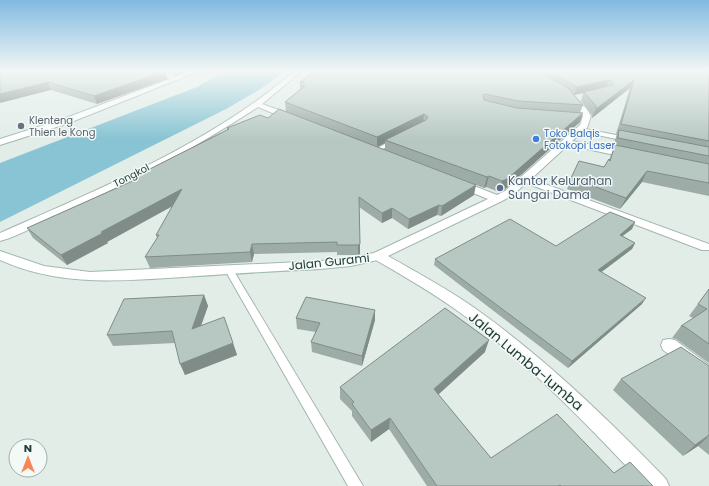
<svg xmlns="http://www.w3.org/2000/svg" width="709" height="486" viewBox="0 0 709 486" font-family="Poppins,sans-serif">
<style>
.water{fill:#88c4d3}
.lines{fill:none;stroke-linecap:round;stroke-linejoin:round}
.lane-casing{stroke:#a4b5b0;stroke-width:2}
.street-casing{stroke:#a4b5b0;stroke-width:2}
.secondary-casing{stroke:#a0b9b1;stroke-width:2}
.lane{fill:#fff;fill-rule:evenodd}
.street{fill:#fff;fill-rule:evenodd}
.secondary{fill:#fff;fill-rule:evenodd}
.wall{fill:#9daca7}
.shaded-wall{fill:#808c88}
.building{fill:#b7c8c2;stroke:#808c88}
.worship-dot{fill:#6b7280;stroke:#f3f9f6;stroke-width:1.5}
.shop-dot{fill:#3f7fe0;stroke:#f3f9f6;stroke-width:1.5}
.service-dot{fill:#5c6f8a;stroke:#f3f9f6;stroke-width:1.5}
.labels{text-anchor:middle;stroke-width:3;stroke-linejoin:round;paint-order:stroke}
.far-worship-label{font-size:10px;fill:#5b616d;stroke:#f3f9f6;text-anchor:start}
.far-shop-label{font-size:10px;fill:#366cbe;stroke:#f3f9f6;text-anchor:start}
.far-street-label{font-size:10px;fill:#213e38;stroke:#f3f9f6}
.service-label{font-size:12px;fill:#4e5e75;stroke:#f3f9f6;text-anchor:start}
.street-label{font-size:12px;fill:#213e38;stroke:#f3f9f6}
.near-street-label{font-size:14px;fill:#213e38;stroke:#f3f9f6}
</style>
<rect width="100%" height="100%" fill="#e2ede8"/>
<path class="water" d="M225,71h60l-23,17 -36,21 -226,113v-59l197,-76z"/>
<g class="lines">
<g class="lane-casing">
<path id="lane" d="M580,128l46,9 3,2 -3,2 -48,-10v-2z
M394,139l2,1v2l-17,9 -5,-1z
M229,267l3,1 131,218h-15l-123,-216 1,-2z"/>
</g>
<g class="street-casing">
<path id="street" d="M144,71h11l26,7 -3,2z
M295,71h7l-40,33 31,11v4h-6l-29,-12c-62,41 -127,75 -194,105 -21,10 -42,23 -64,29v-8c86,-38 175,-75 252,-129 15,-10 29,-22 43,-33z
M571,96l15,12 5,8 -4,12 -15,13 57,11 4,3 -4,3 -61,-13 -37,34 178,65v6h-7l-176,-67 -13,12 -11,6 -114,55c30,17 60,33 88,53 70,50 131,109 190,170l3,7h-24c-56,-60 -113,-119 -179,-169 -29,-22 -61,-40 -92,-58l-2,-3 2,-3 114,-54 -32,-13 -1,-2 1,-2h8l33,13 8,-4 75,-66 3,-9 -15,-18z
M669,339l6,1 34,25v16l-6,-2 -40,-29 -2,-5 2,-5z"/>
</g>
<g class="secondary-casing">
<path id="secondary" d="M191,71h8l-130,52 -69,22v-6l63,-20z
M0,251l44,15 46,6 230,-11 31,-3 27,-6 4,1 2,3 -2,3 -31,7 -31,3c-46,2 -91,5 -137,8 -63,4 -124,10 -183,-17z"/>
</g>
<use href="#lane" class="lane"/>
<use href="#street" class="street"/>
<use href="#secondary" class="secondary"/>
</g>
<path class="wall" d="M0,71h187l-11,4 -11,-3 2,7 -70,25 -46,-14z
M314,71h395v125l-67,-14 -22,27 -53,-20 4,-11 33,-11 5,-7 5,-12h-1l2,-8 2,-6h-1l14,-46 -38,30v-3l-11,-14 2,-8 -9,2 9,10 -3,8v9l-76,68 -5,2 -13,-5 -2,1 -99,-38v-7l-8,4 -91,-35 -1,-10 15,-13v-7z
M227,128l247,67 -33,21 -4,-1 -29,14 -16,-11 -10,5 -23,-16 1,47 -2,1h-21v-3l-83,2 -2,8 -102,6 -5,-11 12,-19 -1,-3 17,-29 -66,36 1,1 -41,22 -34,-27 -6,-10 108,-48 -1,-3 93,-47z
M635,222l-3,7 -10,7 13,7 -3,6 -31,23 41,32 -74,64 -134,-103 1,-6 121,-13z
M709,289v74l-33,-24 -4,-1 9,-12 12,-8 -4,-2z
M204,295l4,11 -7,19 32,18 4,12 -52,20 -10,-32 -62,3 -6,-11z
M296,318l79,2 -13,46 -50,-14 -1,-10 5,-10 -19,-3z
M485,352l-47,43 53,63 123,15 39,13h-226l-38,-57 -18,13 -19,-26v-5l-12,-12v-12z
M709,366v89l-11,-9 -15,10 -70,-66 8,-11z"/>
<path class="shaded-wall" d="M165,71l2,8 -70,25 -3,-8z
M175,71h12l-11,4z
M609,80l-3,9 -22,3 -1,1 -9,2 3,-8z
M634,80l-4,8 -38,30 4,-9z
M48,82l3,8 -51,13v-9z
M583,113l-3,9 -76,68 -5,2 3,-11z
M424,114l-1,10 -38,16v3l-8,4v-10z
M647,171l-5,11 -22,27 6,-11z
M489,176l-3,11 -2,1 3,-11z
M476,185l-2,10 -33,21 1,-10z
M182,189l3,10 -78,43 1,1 -41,22 -6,-10 40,-23z
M439,205l-2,10 -29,14 1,-10z
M392,208v10l-10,5v-10z
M635,222l-3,7 -16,12 4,-6z
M635,243l-3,6 -37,28 3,-7z
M252,244l2,10 -2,8 -2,-10z
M360,244v10l-2,1v-10z
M204,295l4,11 -12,34 -4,-11z
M646,298l-4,6 -74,64 4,-7z
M375,310v10l-13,46v-10z
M489,340l-4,12 -54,49 3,-12z
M233,343l4,12 -52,20 -5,-11z
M390,418l-1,11 -18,13v-12z
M709,436l-11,10 -15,10 12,-11z"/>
<path class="building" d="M0,71h165l-71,25 -46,-14 -48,12z
M314,71h224l30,17 15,17 -65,-4 -33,-7 -2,1 1,5 33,8 66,5 -76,66 -5,2 -13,-5 -2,1 -102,-37 41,-20 2,-3 -4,-3 -47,23 -92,-35 20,-16 -5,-1 4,-3h-4z
M549,71h160v70l-88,-17 13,-44 -38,29v-3l-12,-14 29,-7v-3l-4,-2 -32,7z
M279,109l197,76 -34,21 -3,-1 -30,14 -17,-11 -10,5 -23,-16 1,47 -2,1h-21v-3l-85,2 -2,8 -105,5 14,-22h-3l26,-46 -81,43 2,1 -42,22 -34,-27 110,-49 -3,-2 95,-48 -2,-1 33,-13 8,3z
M619,130l90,17v9l-91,-18z
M615,145l94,19v19l-62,-12 -21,27 -55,-20 8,-17 25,6 5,-8 1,2z
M610,212l25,10 -15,13 15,8 -37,27 48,28 -74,63 -137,-102 75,-40 46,27z
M709,289v55l-24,-17 -4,-1 26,-17 -9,-5z
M204,295l-12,34 32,-12 9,26 -53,21 -8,-33 -65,4 17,-36z
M306,297l69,13 -13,46 -51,-14 9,-19 -24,-5z
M445,308l44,32 -55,49 57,69 66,-44 57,59 16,-11 23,24h-92l-1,-1 -2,1h-121l-47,-68 -19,12 -19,-26 2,-2 -14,-15z
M681,347l28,19v69l-14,10 -74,-66z"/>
<linearGradient id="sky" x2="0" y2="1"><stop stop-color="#81bae0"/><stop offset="0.51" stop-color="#f2f7f5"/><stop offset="1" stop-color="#f2f7f5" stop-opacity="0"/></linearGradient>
<rect width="709" height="139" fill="url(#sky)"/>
<circle class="worship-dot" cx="21" cy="126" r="4"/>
<circle class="shop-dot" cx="536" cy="139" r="4"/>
<circle class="service-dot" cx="500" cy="188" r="4"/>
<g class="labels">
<g class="far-worship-label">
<text x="29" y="124">Klenteng<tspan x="29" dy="12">Thien Ie Kong</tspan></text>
</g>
<g class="far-shop-label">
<text x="544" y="137">Toko Balqis<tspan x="544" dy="12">Fotokopi Laser</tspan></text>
</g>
<g class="far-street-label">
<text transform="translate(131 175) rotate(-27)" y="4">Tongkol</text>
</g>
<g class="service-label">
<text x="508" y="185">Kantor Kelurahan<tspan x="508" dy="14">Sungai Dama</tspan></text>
</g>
<g class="street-label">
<text transform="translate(329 262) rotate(-6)" y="4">Jalan Gurami</text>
</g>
<g class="near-street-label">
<text transform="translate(526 361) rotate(40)" y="5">Jalan Lumba-lumba</text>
</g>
</g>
<g transform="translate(28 458)"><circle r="19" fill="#f3f9f6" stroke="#9faeaa"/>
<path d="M0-3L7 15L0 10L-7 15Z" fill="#f68657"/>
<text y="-6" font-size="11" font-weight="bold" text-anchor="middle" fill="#213e38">N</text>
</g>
</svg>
